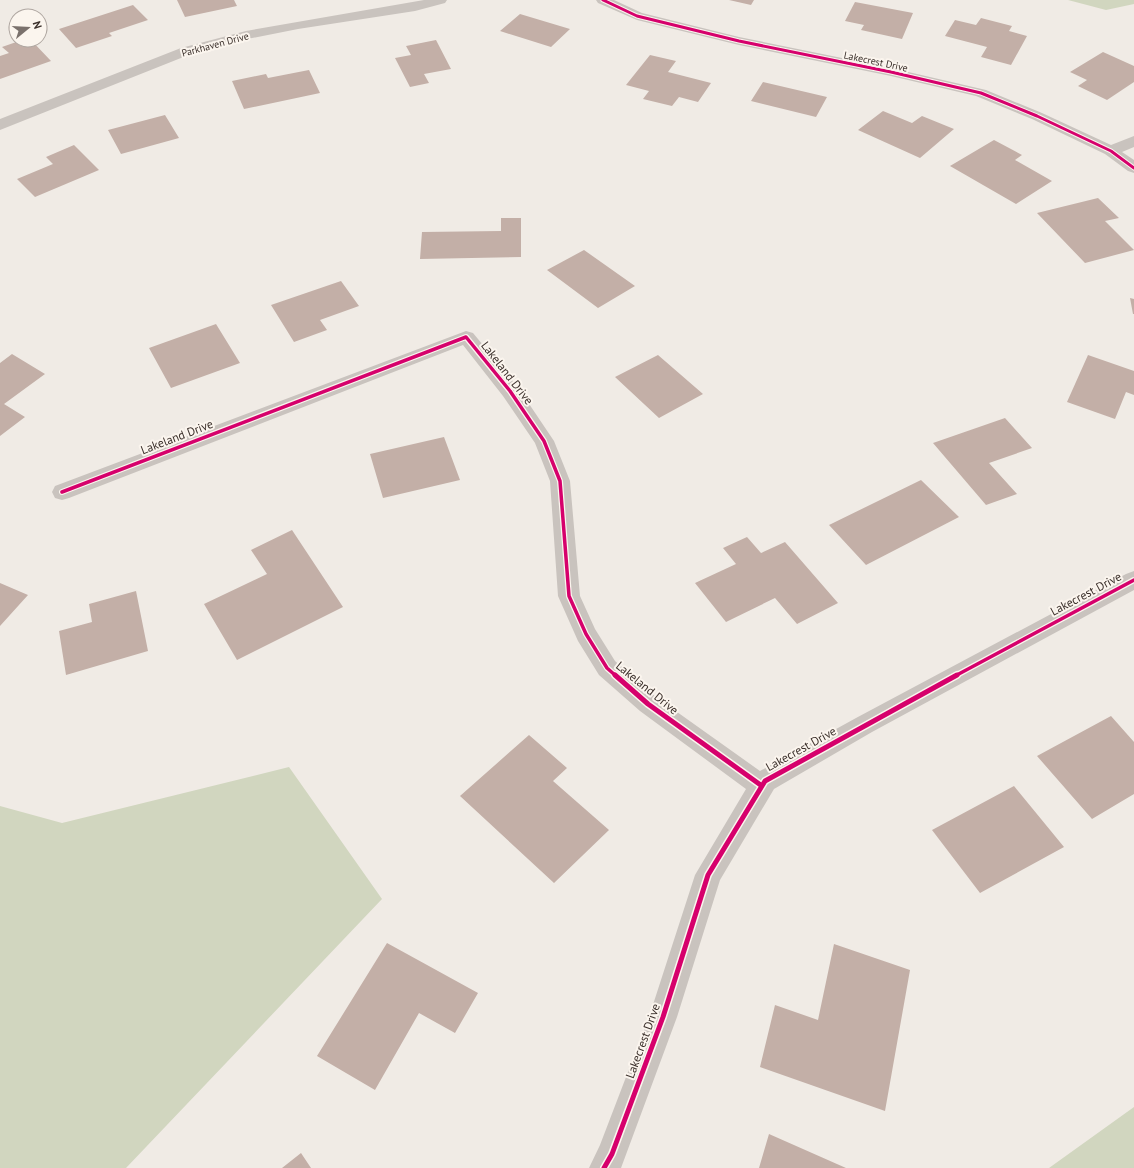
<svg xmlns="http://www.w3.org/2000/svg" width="1134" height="1168" viewBox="0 0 1134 1168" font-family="'PT Sans',sans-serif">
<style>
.green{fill:#d1d6bf}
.building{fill:#c3afa7}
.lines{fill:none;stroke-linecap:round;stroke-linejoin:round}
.street{fill:#c9c3be;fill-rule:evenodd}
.cycleway-far2-casing{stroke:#fbf5ee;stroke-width:5}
.cycleway-far1-casing{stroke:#fbf5ee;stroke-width:6}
.cycleway-casing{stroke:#fbf5ee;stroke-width:8}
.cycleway-far2{stroke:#d6006c;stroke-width:3}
.cycleway-far1{stroke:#d6006c;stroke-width:3.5}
.cycleway{stroke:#d6006c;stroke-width:5}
.labels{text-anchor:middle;stroke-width:4;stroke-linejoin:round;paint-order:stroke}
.far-street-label{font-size:10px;fill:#3b302b;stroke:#fbf5ee}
.street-label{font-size:12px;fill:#3b302b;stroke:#fbf5ee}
</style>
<rect width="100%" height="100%" fill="#f0ebe5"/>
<path class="green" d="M1068,0h66v4l-28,6z
M289,767l93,132 -256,269h-126v-362l62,17z
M1134,1107v61h-85z"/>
<path class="building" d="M177,0h57l3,6 -52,11z
M729,0h25l-3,5z
M855,2l58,11 -11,26 -41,-9 3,-5 -19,-4z
M133,5l15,15 -39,13 3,3 -36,12 -17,-19z
M520,14l50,15 -19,18 -51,-16z
M981,18l31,8 -3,5 18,5 -16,29 -30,-8 6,-10 -42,-11 10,-16 21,5z
M22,40h9l20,21 -51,18v-23l9,-3 -7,-6z
M436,40l15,29 -27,5 5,9 -19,4 -15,-29 16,-3 -5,-9z
M1103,52l31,14v16l-27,18 -29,-14 9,-6 -17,-8z
M650,55l26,6 -8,11 43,11 -13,19 -19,-5 -7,9 -29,-7 6,-8 -23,-6z
M309,70l11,23 -76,16 -12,-28 34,-7 2,4z
M763,82l64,15 -11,20 -65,-16z
M883,111l29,12 10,-7 32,13 -34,29 -62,-28z
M165,115l14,23 -58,16 -13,-24z
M994,140l28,15 -7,5 37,21 -36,23 -66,-38z
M74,145l25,25 -64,27 -18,-18 36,-15 -7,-7z
M1098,198l21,20 -14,3 29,29 -49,13 -48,-50z
M501,218h20v39l-101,2 2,-27 79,-1z
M584,250l51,36 -37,22 -51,-38z
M341,281l18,25 -39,14 7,10 -33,12 -23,-37z
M1130,298l4,1v15h-1z
M216,324l24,39 -69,25 -22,-40z
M12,354l33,20 -41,30 21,13 -25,19v-73z
M658,355l45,39 -44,24 -44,-41z
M1088,355l46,16v24l-8,-3 -11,27 -48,-17z
M1005,418l27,30 -43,15 28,31 -31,11 -53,-62z
M444,437l16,43 -77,18 -13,-44z
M921,480l38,37 -93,48 -37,-40z
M292,530l51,77 -106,53 -33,-56 63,-30 -16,-24z
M747,537l14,16 24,-11 53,61 -41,21 -22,-26 -49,24 -31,-39 41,-19 -13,-16z
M0,583l28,12 -28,31z
M136,591l12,60 -82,24 -7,-44 33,-9 -3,-18z
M1111,716l23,26v52l-42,25 -55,-63z
M529,735l38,33 -14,13 56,49 -55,53 -94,-87z
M1014,786l50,61 -84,46 -48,-63z
M387,943l91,50 -23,40 -36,-20 -44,77 -58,-34z
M834,944l76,26 -25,141 -125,-44 15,-62 43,15z
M769,1134l77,34h-87z
M301,1153l10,15h-29z"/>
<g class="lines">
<path class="street" d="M424,0h23l-2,3 -30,8 -117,18 -51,10 -56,15 -191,76v-11l181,-71 65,-17z
M596,0h18l28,13 97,24 152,31 95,22 56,23 69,32 23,-9v11l-12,5 12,8v13l-6,-2 -23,-17 -73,-35 -56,-23 -85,-20 -152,-31 -102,-25 -39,-17z
M466,331l7,2 44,53 37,55 16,40 10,115 15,33 20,32 41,36 104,74 96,-53 270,-144 8,-3v19l-262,142 -98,57 -54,91 -43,137 -56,151h-32l11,-23 49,-128 46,-142 51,-86 -106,-78 -41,-36 -21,-34 -20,-45 -8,-115 -15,-38 -32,-47 -40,-51 -394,153 -7,2 -7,-2 -3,-6 3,-6z"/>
<g class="cycleway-far2-casing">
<path id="cycleway-far2" d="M603,0l34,16 102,25 152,31 90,21 56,23 74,35 23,17"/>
</g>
<g class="cycleway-far1-casing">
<path id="cycleway-far1" d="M62,492l404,-155 44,54 34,50 16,40 9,115 17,38 21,34 9,8
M955,676l179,-96"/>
</g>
<g class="cycleway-casing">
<path id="cycleway" d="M615,675l33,29 114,82
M604,1168l8,-14 51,-137 45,-142 57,-94 192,-106"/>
</g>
<use href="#cycleway-far2" class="cycleway-far2"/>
<use href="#cycleway-far1" class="cycleway-far1"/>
<use href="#cycleway" class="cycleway"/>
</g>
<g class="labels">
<g class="far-street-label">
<text transform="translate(215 44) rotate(-15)" y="4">Parkhaven Drive</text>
<text transform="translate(876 61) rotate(12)" y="4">Lakecrest Drive</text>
</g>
<g class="street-label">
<text transform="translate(507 373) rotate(52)" y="4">Lakeland Drive</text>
<text transform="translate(177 437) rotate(-21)" y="4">Lakeland Drive</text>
<text transform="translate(1086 594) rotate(-28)" y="4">Lakecrest Drive</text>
<text transform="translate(647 688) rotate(39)" y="4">Lakeland Drive</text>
<text transform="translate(801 749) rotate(-29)" y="4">Lakecrest Drive</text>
<text transform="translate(643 1041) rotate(-70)" y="4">Lakecrest Drive</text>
</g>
</g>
<g transform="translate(28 28) rotate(72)"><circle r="19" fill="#fbf5ee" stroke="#aea6a0"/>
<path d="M0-3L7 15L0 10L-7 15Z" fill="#7a716c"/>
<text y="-6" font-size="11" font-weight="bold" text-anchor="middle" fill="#3b302b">N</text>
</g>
</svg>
